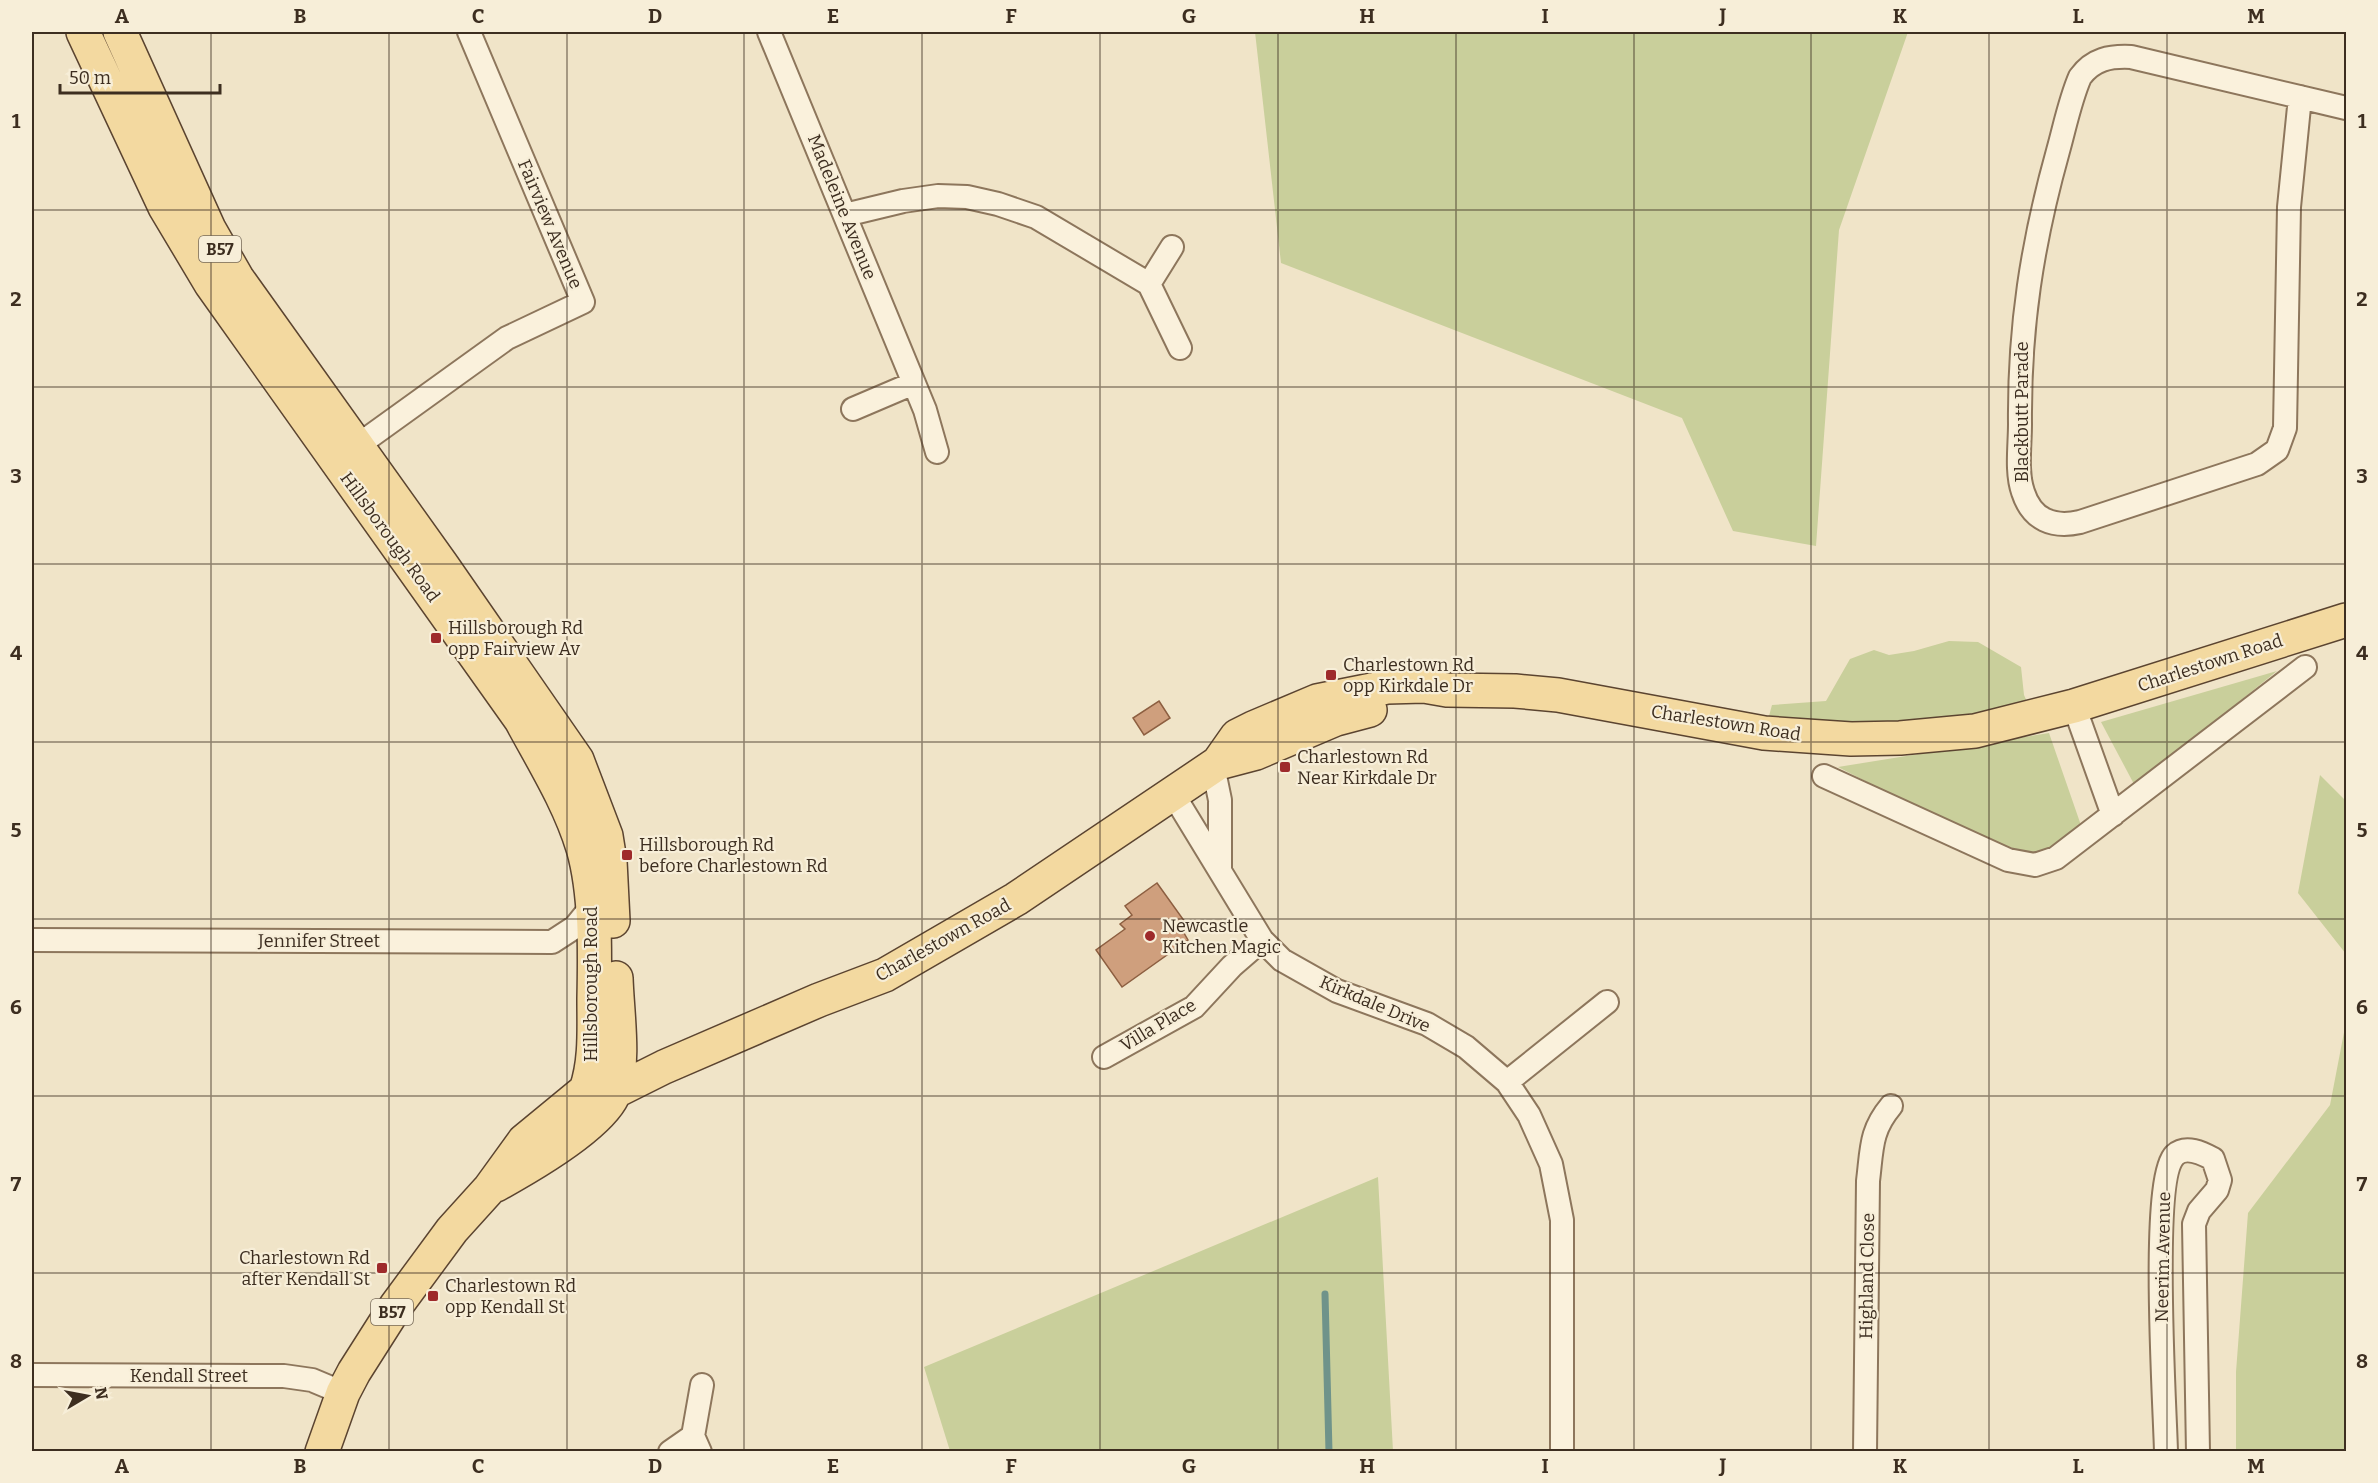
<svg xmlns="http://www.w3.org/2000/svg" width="2378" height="1483" viewBox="0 0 2378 1483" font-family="Bitter,serif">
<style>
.green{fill:#c9cf9b}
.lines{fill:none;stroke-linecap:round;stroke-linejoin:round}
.stream{stroke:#6f938a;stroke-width:7}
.building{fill:#cf9f7d;stroke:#8d5f41;stroke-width:1.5}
.minor-casing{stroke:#8d765c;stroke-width:26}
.primary-casing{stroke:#5b4430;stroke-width:36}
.minor{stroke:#faf1dc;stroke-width:22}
.primary{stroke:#f3d9a0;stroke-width:33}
.grid{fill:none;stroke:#3d2e20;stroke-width:1.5;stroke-opacity:0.55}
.poi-dot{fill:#9e2a2b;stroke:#f7eed8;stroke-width:2}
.labels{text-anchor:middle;stroke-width:4.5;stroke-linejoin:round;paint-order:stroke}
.shield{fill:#f7eed8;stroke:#756857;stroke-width:1.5}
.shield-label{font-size:16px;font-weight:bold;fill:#3d2e20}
.street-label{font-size:18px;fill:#3d2e20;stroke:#f7eed8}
.poi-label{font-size:18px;fill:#3d2e20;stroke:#f7eed8;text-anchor:start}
.neatline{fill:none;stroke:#3d2e20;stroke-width:2}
.grid-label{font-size:20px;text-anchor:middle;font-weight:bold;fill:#3d2e20}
</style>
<rect width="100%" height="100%" fill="#f0e4c8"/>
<path class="green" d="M1255,32h653l-69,198 -23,316 -83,-15 -51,-113 -401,-155z
M1949,641l29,1 43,25 3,28 4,9 -118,26 -136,-8 -5,-6 3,-11 54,-4 24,-42 24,-9 15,5 25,-4z
M2277,671l-142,115 -34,-64z
M2049,733l35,101 -60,29 -186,-96z
M2320,775l26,26v153l-48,-61z
M2346,1022v429h-110v-79l12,-159 82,-108z
M1378,1177l15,274h-443l-26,-84z"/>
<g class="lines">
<path class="stream" d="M1325,1294l4,158"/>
</g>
<path class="building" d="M1159,701l11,17 -26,17 -11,-17z
M1157,883l33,46 -6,4 4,7 -66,47 -26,-37 29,-21 -5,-5 12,-9 -7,-9z"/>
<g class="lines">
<g class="minor-casing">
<path id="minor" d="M769,32l156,378 12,42
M2300,97l-11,110 -4,221 -8,22 -20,14 -177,58c-27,6 -48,-2 -57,-30 -7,-20 -3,-46 -3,-68 -1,-96 12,-180 38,-273 7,-25 12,-51 22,-74 13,-18 30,-21 51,-20l215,51
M845,215l58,-14 35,-5 29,1 31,7 38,13 113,67 31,64
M1149,284l23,-37
M853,409l61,-26
M357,446l150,-108 76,-36 -114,-270
M2074,706l39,109
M1213,766l7,34v69
M1824,776l184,84 27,5 21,-7 249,-191
M1173,794l89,146 20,20 55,31 90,33 39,23 41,35 22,33 22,49 11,56v232
M32,940l520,2 23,-15 17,-21
M1104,1057l90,-50 38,-41 30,-26
M1507,1082l100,-80
M32,1375l252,1 28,4 31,13
M693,1436l9,-51
M670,1452l23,-16 7,16
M1865,1452l3,-271c4,-32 2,-50 23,-75
M2166,1452c-1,-46 -16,-273 9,-297 11,-10 27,-2 38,4l7,21 -3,10 -18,21 -5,13 4,228"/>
</g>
<g class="primary-casing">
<path id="primary" d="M83,32l82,175 46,77 310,436c22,41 48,82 62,128 13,45 12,104 11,151 0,30 2,62 -8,91l-62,51 -34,47 -38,42 -56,76 -42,66 -11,21 -21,59
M120,32l89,197 28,49 205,287 135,195 29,76 4,25 3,60
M1218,763l19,-27 16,-8 64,-27 70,-14 37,-1 23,4 68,1 43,4 206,38 87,6 49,-1 75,-7 99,-25 272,-86
M599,1091l15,1 50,-25 155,-67 66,-25 131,-76 202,-136 38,-10 80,-34 34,-9
M496,1185c31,-17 107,-60 118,-92 11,-32 3,-81 2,-115"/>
</g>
<use href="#minor" class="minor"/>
<use href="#primary" class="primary"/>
</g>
<path class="grid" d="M211,32v1420M389,32v1420M567,32v1420M744,32v1420M922,32v1420M1100,32v1420M1278,32v1420M1456,32v1420M1634,32v1420M1811,32v1420M1989,32v1420M2167,32v1420M32,210h2314M32,387h2314M32,564h2314M32,742h2314M32,919h2314M32,1096h2314M32,1273h2314"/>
<g class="poi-dot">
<rect x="430" y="632" width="12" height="12" rx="3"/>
<rect x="1325" y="669" width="12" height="12" rx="3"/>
<rect x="1279" y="761" width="12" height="12" rx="3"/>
<rect x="621" y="849" width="12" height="12" rx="3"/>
<circle cx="1150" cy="936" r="6"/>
<rect x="376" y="1262" width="12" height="12" rx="3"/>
<rect x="427" y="1290" width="12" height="12" rx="3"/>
</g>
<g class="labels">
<g class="shield">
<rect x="199" y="236" width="42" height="26" rx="4.5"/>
<rect x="371" y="1299" width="42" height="26" rx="4.5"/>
</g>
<g class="shield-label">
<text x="220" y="255">B57</text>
<text x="392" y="1318">B57</text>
</g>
<g class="street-label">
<text transform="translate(842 207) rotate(68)" y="6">Madeleine Avenue</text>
<text transform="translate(550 224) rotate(67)" y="6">Fairview Avenue</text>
<text transform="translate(2022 412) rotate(-90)" y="6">Blackbutt Parade</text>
<text transform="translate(390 537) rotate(54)" y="6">Hillsborough Road</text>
<text transform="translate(2210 663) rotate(-18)" y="6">Charlestown Road</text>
<text transform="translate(1726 723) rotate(9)" y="6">Charlestown Road</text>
<text transform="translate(943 940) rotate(-29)" y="6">Charlestown Road</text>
<text x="319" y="947">Jennifer Street</text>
<text transform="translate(591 984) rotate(-90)" y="6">Hillsborough Road</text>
<text transform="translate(1375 1004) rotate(23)" y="6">Kirkdale Drive</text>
<text transform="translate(1158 1025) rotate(-31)" y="6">Villa Place</text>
<text transform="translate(2163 1257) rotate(-89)" y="6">Neerim Avenue</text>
<text transform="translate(1867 1276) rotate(-89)" y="6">Highland Close</text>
<text x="189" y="1382">Kendall Street</text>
</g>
<g class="poi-label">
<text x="448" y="634">Hillsborough Rd<tspan x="448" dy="21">opp Fairview Av</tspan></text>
<text x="1343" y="671">Charlestown Rd<tspan x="1343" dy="21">opp Kirkdale Dr</tspan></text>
<text x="1297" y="763">Charlestown Rd<tspan x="1297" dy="21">Near Kirkdale Dr</tspan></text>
<text x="639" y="851">Hillsborough Rd<tspan x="639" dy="21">before Charlestown Rd</tspan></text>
<text x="1162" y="932">Newcastle<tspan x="1162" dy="21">Kitchen Magic</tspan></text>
<text x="370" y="1264" text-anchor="end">Charlestown Rd<tspan x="370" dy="21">after Kendall St</tspan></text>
<text x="445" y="1292">Charlestown Rd<tspan x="445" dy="21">opp Kendall St</tspan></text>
</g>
</g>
<rect width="2378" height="1483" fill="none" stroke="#f7eed8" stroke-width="66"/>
<g transform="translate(87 1396) rotate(80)" stroke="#f7eed8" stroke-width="4.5" paint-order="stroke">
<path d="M0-4.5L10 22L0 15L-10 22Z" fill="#3d2e20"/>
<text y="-9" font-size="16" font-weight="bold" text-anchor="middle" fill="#3d2e20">N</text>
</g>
<path d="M60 84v9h160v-9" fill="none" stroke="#3d2e20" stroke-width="3"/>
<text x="69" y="84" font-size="18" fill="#3d2e20" stroke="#f7eed8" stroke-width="4.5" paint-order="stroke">50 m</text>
<rect x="33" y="33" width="2312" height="1417" class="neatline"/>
<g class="grid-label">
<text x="122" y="23">A</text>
<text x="300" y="23">B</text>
<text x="478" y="23">C</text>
<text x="655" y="23">D</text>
<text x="833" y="23">E</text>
<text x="1011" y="23">F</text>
<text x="1189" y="23">G</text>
<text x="1367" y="23">H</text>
<text x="1545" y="23">I</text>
<text x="1723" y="23">J</text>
<text x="1900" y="23">K</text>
<text x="2078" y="23">L</text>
<text x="2256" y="23">M</text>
<text x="16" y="128">1</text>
<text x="2362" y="128">1</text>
<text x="16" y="306">2</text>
<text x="2362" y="306">2</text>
<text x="16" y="483">3</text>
<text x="2362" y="483">3</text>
<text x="16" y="660">4</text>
<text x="2362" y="660">4</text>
<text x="16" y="837">5</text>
<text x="2362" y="837">5</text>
<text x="16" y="1014">6</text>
<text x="2362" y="1014">6</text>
<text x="16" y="1191">7</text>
<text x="2362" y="1191">7</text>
<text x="16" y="1368">8</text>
<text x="2362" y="1368">8</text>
<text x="122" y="1473">A</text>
<text x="300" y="1473">B</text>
<text x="478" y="1473">C</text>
<text x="655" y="1473">D</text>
<text x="833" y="1473">E</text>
<text x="1011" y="1473">F</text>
<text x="1189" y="1473">G</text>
<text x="1367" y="1473">H</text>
<text x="1545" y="1473">I</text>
<text x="1723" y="1473">J</text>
<text x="1900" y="1473">K</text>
<text x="2078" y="1473">L</text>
<text x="2256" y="1473">M</text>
</g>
</svg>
